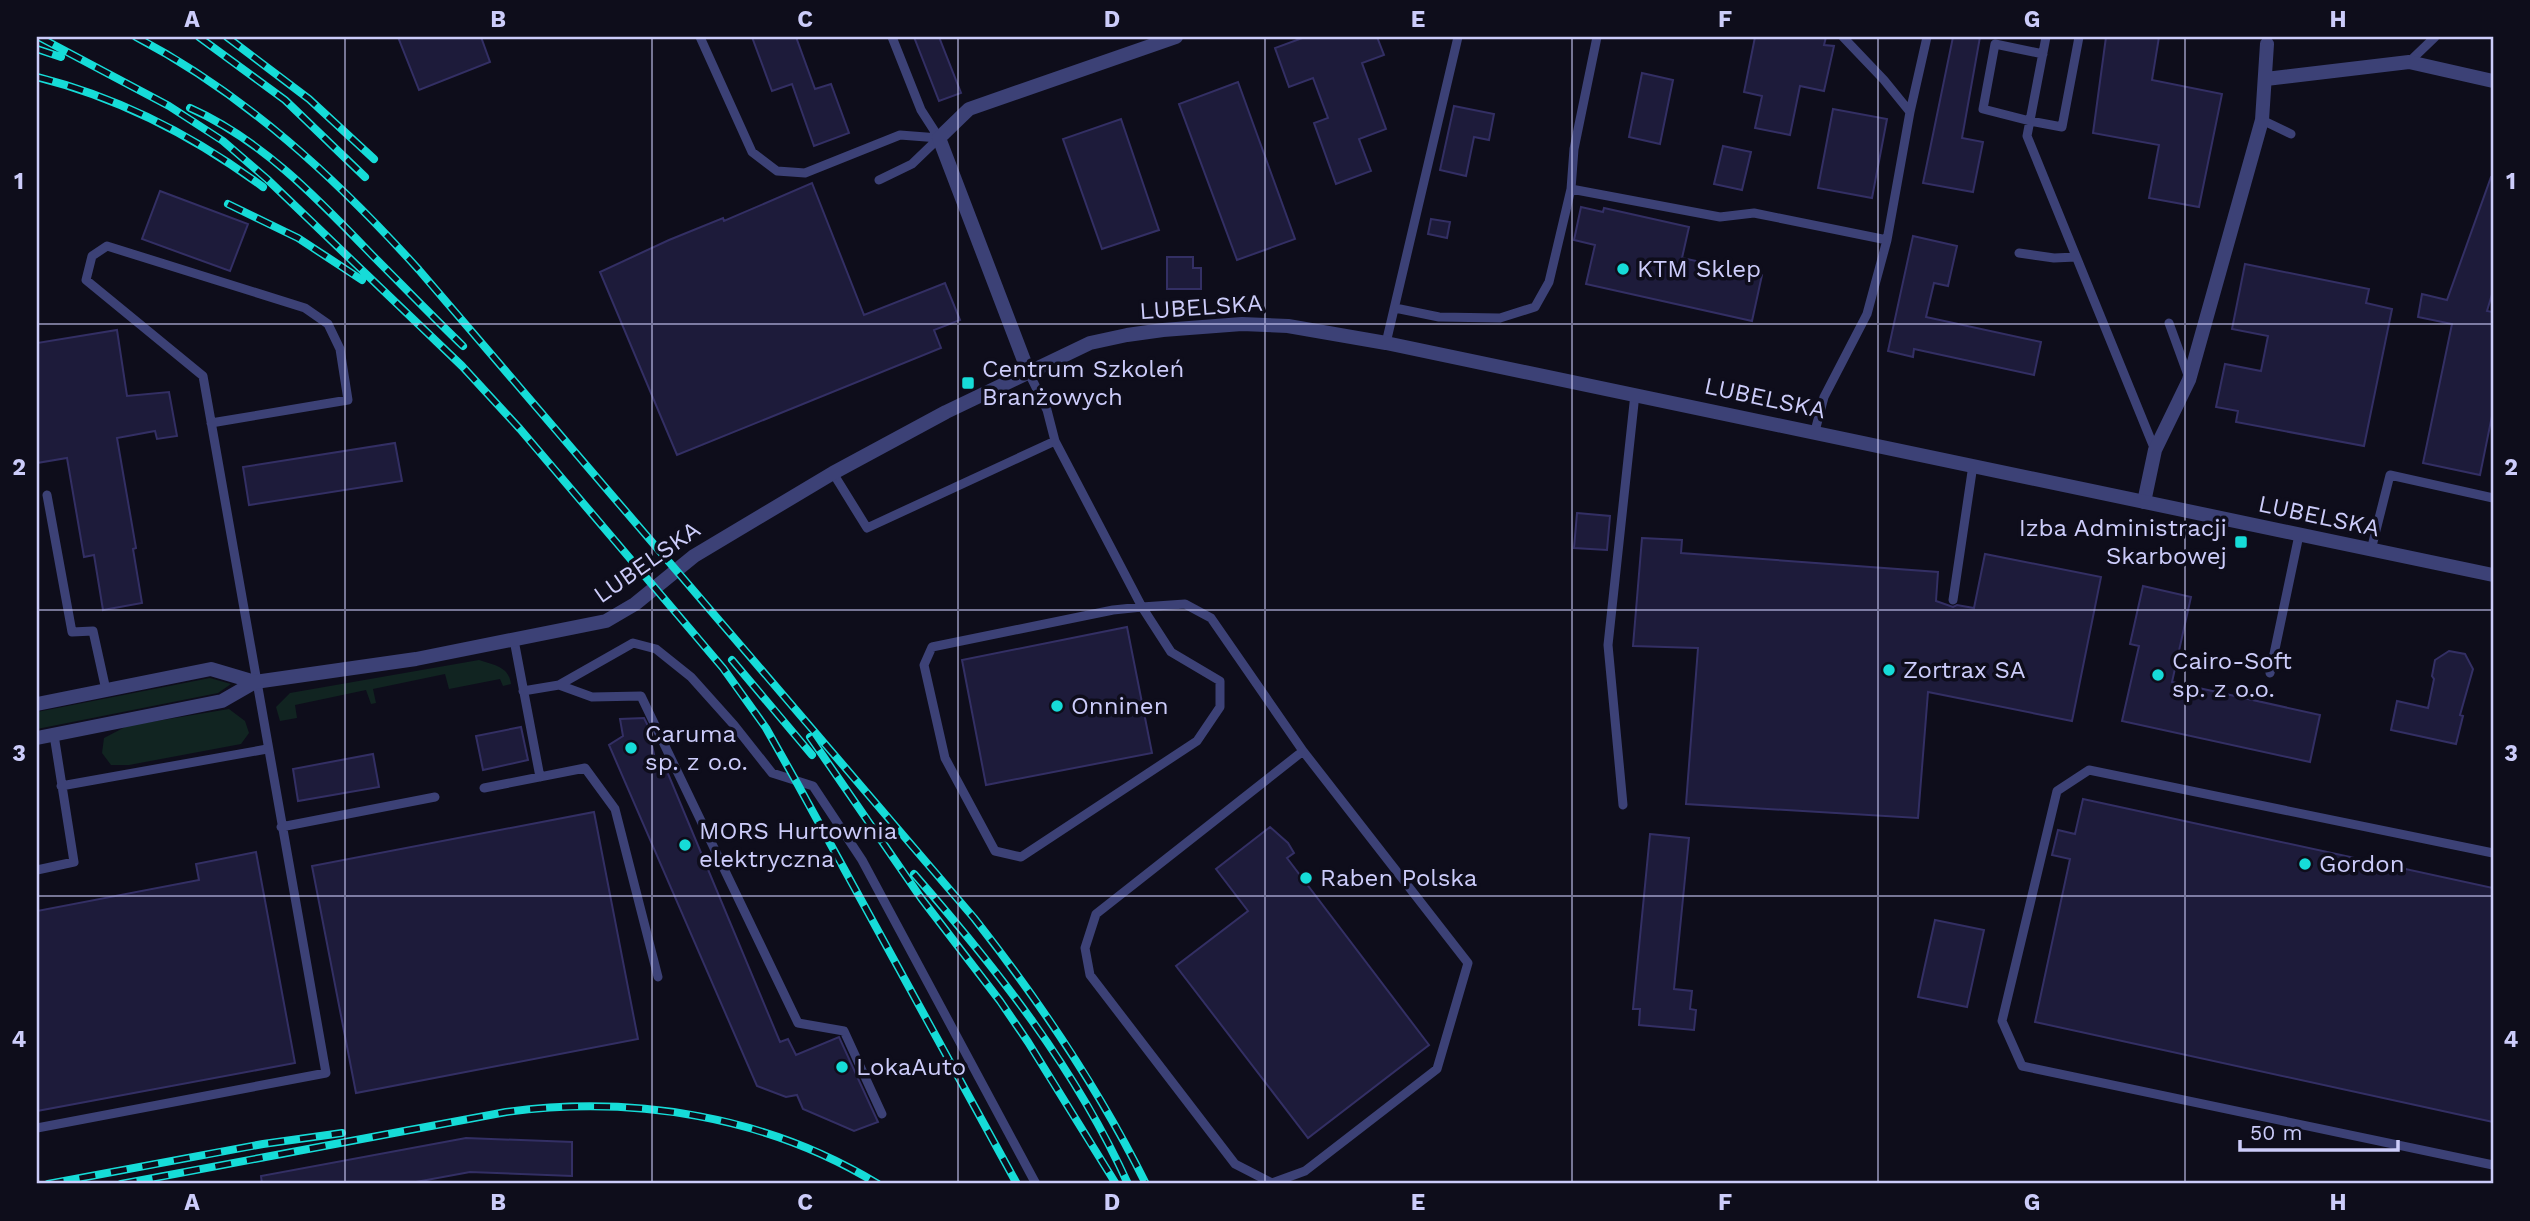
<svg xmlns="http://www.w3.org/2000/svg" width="2530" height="1221" viewBox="0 0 2530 1221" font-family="'Work Sans',sans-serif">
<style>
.grass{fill:#112421}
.building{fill:#1d1b3a;stroke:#332f64;stroke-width:2}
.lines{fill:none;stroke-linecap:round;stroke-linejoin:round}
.service{stroke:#3c4176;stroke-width:9}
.minor{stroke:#3c4176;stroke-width:14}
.tertiary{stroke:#3c4176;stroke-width:14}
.rail-casing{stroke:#16dcd8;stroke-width:8}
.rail{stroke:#0e0d1b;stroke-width:5;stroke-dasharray:16;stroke-linecap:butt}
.grid{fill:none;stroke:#ccccfa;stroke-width:2;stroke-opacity:0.55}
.poi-dot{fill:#16dcd8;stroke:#0e0d1b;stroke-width:2.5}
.labels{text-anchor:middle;stroke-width:7;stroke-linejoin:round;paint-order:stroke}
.poi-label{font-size:24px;fill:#ccccfa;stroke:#0e0d1b;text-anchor:start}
.street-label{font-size:24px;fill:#ccccfa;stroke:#0e0d1b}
.neatline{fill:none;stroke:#ccccfa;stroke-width:2.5}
.grid-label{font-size:23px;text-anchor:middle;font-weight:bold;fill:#ccccfa}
</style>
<rect width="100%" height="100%" fill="#0e0d1b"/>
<path class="grass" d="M479,660c14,5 30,6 32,24l-8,2 -3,-7 -51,10 -4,-15 -72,15 3,14 -5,1 -5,-14 -71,15 2,13 -17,3 -4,-14 14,-14z
M210,678l21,6 -13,9 -181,36v-17z
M229,709l16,12 4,12 -8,11 -112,21h-18l-9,-12 2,-15 23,-12z"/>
<path class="building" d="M398,37h83l9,25 -71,28z
M752,37h44l19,52 16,-5 18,49 -35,13 -22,-62 -20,7z
M914,37h25l22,56 -22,8z
M1305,37h72l7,18 -22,8 24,66 -27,10 12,32 -35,13 -22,-61 14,-5 -15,-40 -24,9 -14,-39z
M1755,37h71l-2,8 10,1 -10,45 -24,-5 -10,49 -35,-7 7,-32 -18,-4z
M1953,37h27l-18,101 21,4 -10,50 -50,-9z
M2106,37h53l-7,43 70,14 -23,113 -50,-9 10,-53 -66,-12z
M1642,73l31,7 -13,64 -31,-7z
M1238,82l57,157 -58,21 -58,-156z
M1454,106l40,8 -5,26 -15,-3 -8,39 -26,-6z
M1833,109l54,10 -15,79 -54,-10z
M1121,119l38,111 -57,19 -39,-110z
M1723,146l28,6 -9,38 -28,-6z
M2491,177h2v114l-6,20 6,1v99l-13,64 -57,-12 29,-139 -34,-7 4,-23 25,6z
M812,183l52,132 81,-32 15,37 -26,10 7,18 -264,107 -77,-183 69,-32 54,-22 1,3z
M160,191l88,33 -18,47 -88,-32z
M1581,207l22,5 1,-4 85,19 -7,31 80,17 -10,46 -166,-37 9,-39 -21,-5z
M1431,219l19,3 -3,16 -19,-4z
M1913,236l44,10 -9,40 -14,-3 -8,34 115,25 -7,33 -120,-26 -1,8 -25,-6z
M1167,257h26v11h8v21h-34z
M2245,264l124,25 -3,14 26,6 -28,137 -128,-24 2,-11 -22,-4 9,-43 36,7 7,-35 -36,-7z
M117,330l10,66 42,-4 8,44 -20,3 -2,-8 -38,7 19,110 -3,1 9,54 -39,7 -9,-55 -10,2 -17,-99 -30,5v-120z
M395,443l7,38 -153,24 -6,-38z
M1577,513l33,3 -3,34 -33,-2z
M1642,538l40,2 -1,13 257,19 -2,29 17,6 4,-2 17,3 11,-54 116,23 -29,144 -144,-29 -10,126 -232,-14 12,-156 -65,-2z
M2143,586l48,11 -19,85 148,33 -10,47 -188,-41 17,-75 -9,-2z
M1127,627l25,126 -166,32 -24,-125z
M2449,651l16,3 8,15 -13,46 3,1 -7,28 -65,-14 6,-29 31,7 6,-29 -2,-3 3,-16z
M644,718l4,8 8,38h8l116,278 8,-3 8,16 43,-18 39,85 -24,9 -51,-22 -6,-14 -11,2 -29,-11 -148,-341 14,-9 -3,-17z
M521,727l7,33 -45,10 -7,-34z
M373,754l6,33 -81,14 -5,-32z
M2083,799l410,89v234l-458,-100 35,-163 -18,-4 6,-25 17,4z
M594,812l44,227 -282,54 -44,-227z
M1270,827l18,16 6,10 -7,5 142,187 -121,93 -132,-172 72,-55 -32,-42z
M1650,834l39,4 -15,151 18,2 -2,18 6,1 -2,20 -55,-5 1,-16h-7z
M256,852l39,211 -258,48v-200l162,-31 -3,-16z
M1935,920l49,10 -17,77 -49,-10z
M466,1138l106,4v34l-102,-4 -65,12h-143l-1,-8z"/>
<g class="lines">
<path class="service" d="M700,37l52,115 25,19 28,2 95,-38 39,3 -27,26 -33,16
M892,37l29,73 18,28
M1843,37l41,43 26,32
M2046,37l-19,99 128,314
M2043,54l-48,-10 -12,65 47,12 32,6 17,-90
M2409,62l26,-25
M2262,120l29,14
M1571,189l149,28 34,-4 133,27
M2019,253l35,5 22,-1
M1395,308l44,9 61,1 35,-11 14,-25 22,-93 3,-40 23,-112
M2169,323l20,55
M1386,343l72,-306
M1028,371l19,39 8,31 87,166 43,-3 26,14 92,133 -207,163 -11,34 5,27 145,189 37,19 33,-12 132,-102 31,-106 -165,-212
M1815,431l9,-34 43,-83 20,-74 23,-128 17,-75
M833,473l34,55 188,-87
M47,495l25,137 21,-1 13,59
M2371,550l19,-75 103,23
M1953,600l20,-135
M1142,607l29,45 49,29v26l-23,34 -176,116 -26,-6 -50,-93 -21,-93 8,-18 181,-37z
M514,640l26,137
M2270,673l29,-138
M559,685l33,12 49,-1 157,327 46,8 38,83
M523,691l36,-6 74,-42 23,6 35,28 43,48 38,48 41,13 49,74 174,324
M61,786l206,-37
M484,788l101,-20 30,41 43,168
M1623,805l-15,-160 27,-251
M281,827l154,-30
M2493,853l-404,-83 -32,21 -55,230 20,45 471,99
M37,870l37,-8 -20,-127
M37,1128l289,-55 -123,-697 -117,-96 6,-24 15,-10 198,62 23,16 12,25 8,51 -137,23"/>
<path class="minor" d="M2266,79l143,-17 84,19
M1028,371l-89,-233 30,-29 207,-72
M2144,502l11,-52 34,-70 73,-260 5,-76"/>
<path class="tertiary" d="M37,704l174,-35 44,13
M37,738l185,-37 33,-19 161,-23 190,-38 29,-17 59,-48 139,-83 113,-61 144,-69 37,-8 36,-5 79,-6 46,2 98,17 1107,232"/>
<g class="rail-casing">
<path id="rail" d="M39,37l130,69 54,35 44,38 195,187 58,63 203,239 43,60 31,55 220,401
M136,37c110,58 200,141 283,233l555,648c66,84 125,171 172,266
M199,37l86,63 80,77
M227,37l82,62 65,60
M37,49l24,8
M37,77c83,21 157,59 226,110
M190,108c72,32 128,91 182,147 30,30 60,61 91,91
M228,204l70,34 64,42
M732,660l80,95
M810,737l111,161 79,103 28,41 88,142
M914,874c83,95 162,195 214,310
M48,1184l215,-40 79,-11
M121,1184l385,-72c128,-17 261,4 372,72"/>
</g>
<use href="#rail" class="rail"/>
</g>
<path class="grid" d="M345,37v1147M652,37v1147M958,37v1147M1265,37v1147M1572,37v1147M1878,37v1147M2185,37v1147M37,324h2456M37,610h2456M37,896h2456"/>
<g class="poi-dot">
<circle cx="1623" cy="269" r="7"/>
<rect x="961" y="376" width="14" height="14" rx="3.5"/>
<rect x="2234" y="535" width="14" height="14" rx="3.5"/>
<circle cx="1889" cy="670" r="7"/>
<circle cx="2158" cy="675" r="7"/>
<circle cx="1057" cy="706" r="7"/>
<circle cx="631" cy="748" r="7"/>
<circle cx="685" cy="845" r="7"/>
<circle cx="2305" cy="864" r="7"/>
<circle cx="1306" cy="878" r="7"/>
<circle cx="842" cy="1067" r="7"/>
</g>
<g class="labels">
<g class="poi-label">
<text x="1637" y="277">KTM Sklep</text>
<text x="982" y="377">Centrum Szkoleń<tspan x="982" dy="28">Branżowych</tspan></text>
<text x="2227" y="536" text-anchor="end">Izba Administracji<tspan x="2227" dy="28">Skarbowej</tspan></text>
<text x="2172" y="669">Cairo-Soft<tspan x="2172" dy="28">sp. z o.o.</tspan></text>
<text x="1903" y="678">Zortrax SA</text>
<text x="1071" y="714">Onninen</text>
<text x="645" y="742">Caruma<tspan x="645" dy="28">sp. z o.o.</tspan></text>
<text x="699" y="839">MORS Hurtownia<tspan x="699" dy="28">elektryczna</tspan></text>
<text x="2319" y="872">Gordon</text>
<text x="1320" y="886">Raben Polska</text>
<text x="856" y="1075">LokaAuto</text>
</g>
<g class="street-label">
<text transform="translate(1201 307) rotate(-4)" y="8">LUBELSKA</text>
<text transform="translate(1765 398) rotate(12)" y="8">LUBELSKA</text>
<text transform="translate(2319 516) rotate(12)" y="8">LUBELSKA</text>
<text transform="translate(647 562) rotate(-35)" y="8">LUBELSKA</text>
</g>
</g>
<rect width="2530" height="1221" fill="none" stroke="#0e0d1b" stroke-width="77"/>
<path d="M2240 1140v10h158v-10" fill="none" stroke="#ccccfa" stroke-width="3.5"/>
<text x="2250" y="1140" font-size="21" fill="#ccccfa" stroke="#0e0d1b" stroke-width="5" paint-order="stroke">50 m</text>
<rect x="38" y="38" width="2454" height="1144" class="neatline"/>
<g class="grid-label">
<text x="192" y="27">A</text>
<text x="498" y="27">B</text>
<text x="805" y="27">C</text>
<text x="1112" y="27">D</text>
<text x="1418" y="27">E</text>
<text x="1725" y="27">F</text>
<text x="2032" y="27">G</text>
<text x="2338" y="27">H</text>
<text x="19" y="189">1</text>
<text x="2511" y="189">1</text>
<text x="19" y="475">2</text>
<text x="2511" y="475">2</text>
<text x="19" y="761">3</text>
<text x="2511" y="761">3</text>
<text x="19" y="1047">4</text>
<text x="2511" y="1047">4</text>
<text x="192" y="1210">A</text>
<text x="498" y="1210">B</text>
<text x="805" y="1210">C</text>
<text x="1112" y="1210">D</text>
<text x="1418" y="1210">E</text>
<text x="1725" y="1210">F</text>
<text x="2032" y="1210">G</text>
<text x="2338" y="1210">H</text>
</g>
</svg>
